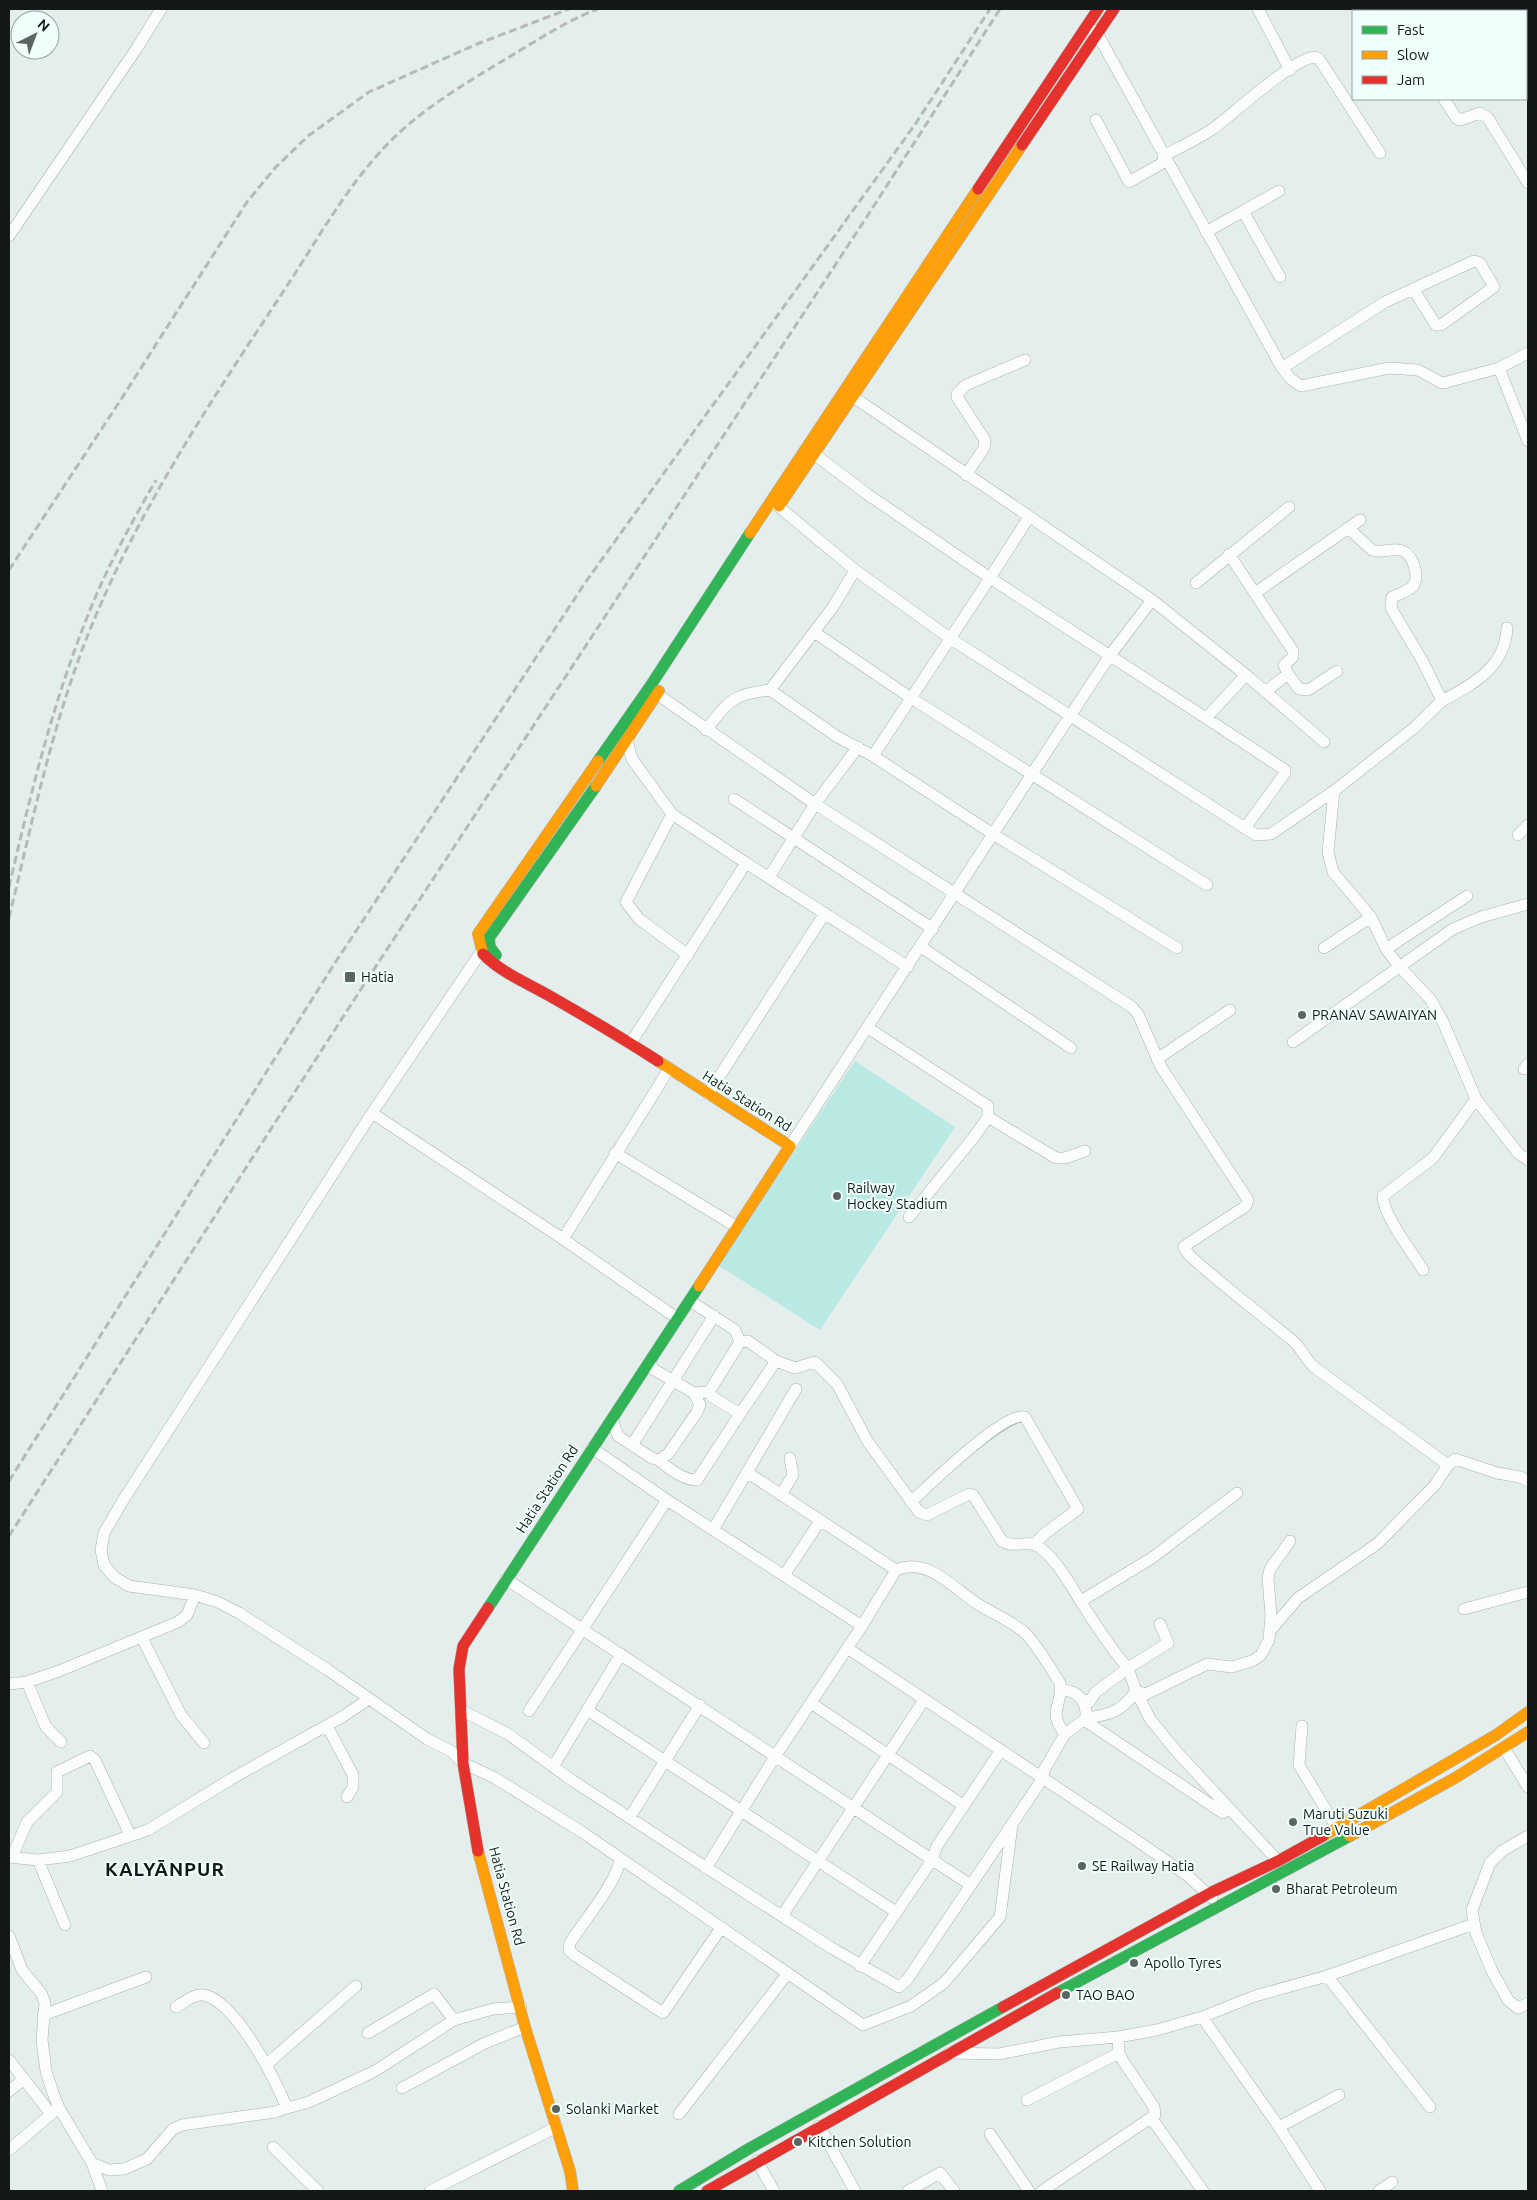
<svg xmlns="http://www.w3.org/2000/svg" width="1537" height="2200" viewBox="0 0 1537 2200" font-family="Ubuntu,sans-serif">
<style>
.green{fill:#bae8e3}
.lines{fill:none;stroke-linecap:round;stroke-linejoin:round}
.street-casing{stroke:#aab1b0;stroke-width:12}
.fast-casing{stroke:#aab1b0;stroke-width:12}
.slow-casing{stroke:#aab1b0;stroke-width:12}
.jam-casing{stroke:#aab1b0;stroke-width:12}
.street{stroke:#fbfcfc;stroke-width:11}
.fast{stroke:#30b455;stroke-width:11}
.slow{stroke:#ff9f0a;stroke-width:11}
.jam{stroke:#e5322d;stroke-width:11}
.rail{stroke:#b7b9b9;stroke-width:3;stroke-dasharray:8 4;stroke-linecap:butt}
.poi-dot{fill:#5c6462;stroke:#eefffc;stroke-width:2}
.labels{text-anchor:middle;stroke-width:4;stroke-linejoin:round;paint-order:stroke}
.poi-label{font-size:14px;fill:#131918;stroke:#eefffc;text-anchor:start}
.street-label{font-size:14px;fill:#131918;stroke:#eefffc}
.district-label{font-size:19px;font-weight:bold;letter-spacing:1px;fill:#131918;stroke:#eefffc}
</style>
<rect width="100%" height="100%" fill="#e4eeec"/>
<path class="green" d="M855,1061l100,66 -135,203 -102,-65z"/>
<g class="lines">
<g class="street-casing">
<path id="street" d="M1258,9l32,61
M1411,9l1,2
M1093,30l5,5 184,333 9,11 10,7 88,-18 29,2 24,13 5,-1 52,-14 29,73
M1444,99l13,20 3,1 20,-7 8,5 40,65
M1096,120l33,62 37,-21
M1163,156c17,-9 35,-17 51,-28 20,-15 80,-70 101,-71l4,2 61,94
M1243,211l37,66
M1206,232l73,-41
M9,236l128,-188 24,-39
M1282,368l103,-66 89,-41 6,2 14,24 -53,38h-5l-23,-36
M1499,368l29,-15
M814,454l53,40 123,84 39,-61
M966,475l18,-27 1,-8 -28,-43v-3l9,-9 59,-25
M773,502l82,68 -22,37 -63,83 66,46 37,20 117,-178 216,140 40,-43 -94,-75
M1229,554l64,97v6l-9,8 4,9 11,15 9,1 29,-19
M855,570l96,69 294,189 40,-55v-3l-79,-52
M1196,583l93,-76
M1255,593l105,-73
M814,632l97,66 296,187
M1246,675l78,67
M651,690l164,114 317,203 6,7 23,53 87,133 -2,6 -60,39 -2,2 5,8c33,30 69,57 103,85 9,7 13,19 22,27l134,98 7,-6 42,14 23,4 8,4
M1265,692l23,-18
M1442,701c31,-17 63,-33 65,-73
M706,730c23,-29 26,-36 64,-40
M627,741l5,18 40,55 74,49
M873,756l120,78 184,114
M1334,791l-6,61 5,20 38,45 15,32 13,17 32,34 12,22 33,77 -43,59 -50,38c-1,18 30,57 40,74
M734,799l199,130
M672,814l-46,88 13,17 49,36
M1245,828l11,7 15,-1 63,-43 80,-63 28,-27 -19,-39 -32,-54 1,-11c7,-3 17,-6 21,-11 7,-9 0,-31 -10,-35 -10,-4 -21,3 -31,-1l-24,-22
M1518,835l10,-10
M769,877l46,-73 43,-57
M921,947l150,101
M1324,948l47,-31
M1386,949l81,-53
M481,952l-109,161 -250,389 -18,31 -3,17 3,15 10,12 15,9 66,9 23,7 21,11 89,57 99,69 24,12 12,12 32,15 87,54 281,193 48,-19 33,-23 56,-66 12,-92
M868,1028l120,78v11l-14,20 -65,80
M1293,1042l160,-113 28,-12 47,-13
M630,1044l116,-181 162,104
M1157,1059l73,-49
M1524,1069l4,-5
M708,1094l117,-181
M1476,1099l42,54 10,7
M372,1113l191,126 115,80
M988,1117l68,41h9l20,-7
M790,1146l259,-398 62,-94 41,-54 -300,-204
M615,1153l122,74
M563,1239l106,-170
M776,1361l19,7 20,-6 22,22 31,58 51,70 8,3 42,-21 4,1 29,46c11,8 25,-2 37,6 19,14 30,36 42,55 14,22 29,46 47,66l40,-25 -8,-19
M650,1362l3,7 41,24 15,-1 31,-50 -5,-12 -45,-29
M709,1392l2,4 29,18 36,-53 -28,-20 -8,1
M612,1419l6,17 34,22 7,2 9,-6 29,-42 3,-7 -6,-12
M632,1445l82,-129
M592,1448l75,52 195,126 -86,129 -70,113
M659,1460c10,9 24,20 38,20l43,-66
M748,1473l148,97
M781,1495l12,-20 -3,-17
M911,1502c16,-15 95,-92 114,-85l53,92 -35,26 -9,10
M713,1530l83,-141
M785,1574l35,-53
M506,1579l463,305
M1081,1601l71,-43 85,-65
M1464,1609l64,-17
M862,1626l34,-56c34,-14 59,21 85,36 15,9 30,15 43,26 13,12 26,36 36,51 4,22 -14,27 5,51
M1270,1631l28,-33 79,-54 58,-59 13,-20
M142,1638l39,77 23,28
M847,1648l286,190 55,38 24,22
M27,1682l19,45 15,15
M9,1684l18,-2 32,-11 119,-49 9,-7 8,-20
M1061,1690c18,0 26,12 25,28 25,-3 36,-7 50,-27l14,28 27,33 101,109
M1084,1700l5,2 7,-10 32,-24 8,23 10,3 61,-30 25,3 20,-6 9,-6 8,-15 2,-24 -3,-38 2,-9 20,-28
M811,1703l153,103
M461,1710l47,24 65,47 120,78 137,88 69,40 8,-7 136,-202 1,-8 21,-36 19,-14 139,93
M587,1710l309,202
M529,1711l138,-211
M327,1726l26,49v12l-6,10
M1302,1726l-3,39 38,63
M1504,1748l24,39
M553,1767l68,-113
M630,1817l70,-112
M1528,1836l-26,15 -12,12 -18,47 4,23 16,38 16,29 10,8 10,-5
M9,1857l29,3 32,-4 78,-26 83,-51 111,-62 27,-18
M12,1857l15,-35 30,-30v-20l33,-16 5,4 35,75
M620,1859c-2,22 -37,63 -50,84l-1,7 5,5 89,58 58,-85
M38,1860l27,65
M782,1916l142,-216
M9,1936l13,34 19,23 4,10 -3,37 4,31 7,22 6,15 33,55 10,28
M860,1966l72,-106 5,-14 64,-96
M1327,1976l103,131
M176,2007c8,-4 18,-14 28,-12 32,7 71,84 83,113l22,-6 66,-31 79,-51 39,-11 28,-2
M43,2015l103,-38
M1202,2017l77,110 41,64
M368,2033l66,-39 20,26
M949,2053l50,1 60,-12 59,-5 39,-7 45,-13 53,-21 72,-20 147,-52
M9,2060l42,54
M267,2064l89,-78
M402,2088l83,-45 40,-16
M9,2091l15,-12
M1027,2100l92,-47
M679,2114l109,-141
M1152,2119l51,72
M819,2126l36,65
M1279,2127l60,-32
M990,2134l39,57
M273,2147l45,44
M9,2150l48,-41
M757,2161l17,30
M92,2163l17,7 15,-1 23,-10 26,-30 9,-4 93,-13 12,-4
M430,2191l127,-64
M908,2191l32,-18 14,18
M1042,2191l113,-76 -1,-8 -31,-46 -4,-8 -1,-16
M1379,2191l13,-9"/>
</g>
<g class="fast-casing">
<path id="fast" d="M598,761l51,-73 101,-155
M496,955l-6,-8 -1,-9 107,-152
M488,1608l211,-322
M1057,1993l293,-157
M679,2191l71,-43 253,-141"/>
</g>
<g class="slow-casing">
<path id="slow" d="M779,506l243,-361
M750,533l228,-344
M596,786l63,-95
M483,954l-5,-20 120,-173
M658,1061l132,85 -91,140
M1323,1836l173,-101 32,-23
M1350,1836l105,-58 73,-46
M478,1851l47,176 45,144 3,20"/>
</g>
<g class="jam-casing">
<path id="jam" d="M1022,145l92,-136
M978,189l120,-180
M483,954c19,19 42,28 65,41 37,21 74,43 110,66
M478,1851l-15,-88 -4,-94 4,-23 25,-38
M1003,2007l207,-114 68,-32 45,-25
M707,2191l350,-198"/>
</g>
<use href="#street" class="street"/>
<use href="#fast" class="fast"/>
<use href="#slow" class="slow"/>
<use href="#jam" class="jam"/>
<path class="rail" d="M9,570l109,-166 129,-202 28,-34 33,-32 61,-44 108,-48 92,-35
M9,887c21,-91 43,-181 77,-267 19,-49 44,-95 70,-140
M9,918c24,-99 45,-203 85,-298 49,-118 121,-225 191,-331 31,-47 59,-98 97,-139 36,-40 86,-68 132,-96 27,-16 54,-34 84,-45
M9,1481l324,-515 254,-386 329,-457 74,-114
M9,1536l354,-550 505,-771 132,-206"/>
</g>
<g class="poi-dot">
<rect x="344" y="971" width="12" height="12" rx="2.5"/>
<circle cx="1302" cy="1015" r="5"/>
<circle cx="837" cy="1196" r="5"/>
<circle cx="1293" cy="1822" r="5"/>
<circle cx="1082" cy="1866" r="5"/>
<circle cx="1276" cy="1889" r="5"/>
<circle cx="1134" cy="1963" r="5"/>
<circle cx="1066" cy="1995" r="5"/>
<circle cx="556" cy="2109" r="5"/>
<circle cx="798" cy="2142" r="5"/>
</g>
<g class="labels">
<g class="poi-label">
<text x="361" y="982">Hatia</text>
<text x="1312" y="1020">PRANAV SAWAIYAN</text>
<text x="847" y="1193">Railway<tspan x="847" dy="16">Hockey Stadium</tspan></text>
<text x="1303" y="1819">Maruti Suzuki<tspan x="1303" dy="16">True Value</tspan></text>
<text x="1092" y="1871">SE Railway Hatia</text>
<text x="1286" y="1894">Bharat Petroleum</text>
<text x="1144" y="1968">Apollo Tyres</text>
<text x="1076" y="2000">TAO BAO</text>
<text x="566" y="2114">Solanki Market</text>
<text x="808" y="2147">Kitchen Solution</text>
</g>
<g class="street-label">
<text transform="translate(747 1101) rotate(32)" y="5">Hatia Station Rd</text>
<text transform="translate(547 1489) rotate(-57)" y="5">Hatia Station Rd</text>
<text transform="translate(507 1896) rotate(75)" y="5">Hatia Station Rd</text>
</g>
<g class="district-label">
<text x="165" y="1876">KALYĀNPUR</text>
</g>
</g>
<rect width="1537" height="2200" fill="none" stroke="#131918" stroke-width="20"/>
<rect x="1352" y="10" width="175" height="90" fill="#eefffc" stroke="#96a3a1"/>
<rect x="1362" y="26" width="25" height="8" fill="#30b455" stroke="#96a3a1"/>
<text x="1397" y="35" font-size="15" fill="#131918">Fast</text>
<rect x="1362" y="51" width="25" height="8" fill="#ff9f0a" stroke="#96a3a1"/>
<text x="1397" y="60" font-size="15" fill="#131918">Slow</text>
<rect x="1362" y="76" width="25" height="8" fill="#e5322d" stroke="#96a3a1"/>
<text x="1397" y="85" font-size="15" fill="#131918">Jam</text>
<g transform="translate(35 35) rotate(42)"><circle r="24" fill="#eefffc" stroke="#96a3a1"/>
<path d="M0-4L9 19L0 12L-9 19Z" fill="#5c6462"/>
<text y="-8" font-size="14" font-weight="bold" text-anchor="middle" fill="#131918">N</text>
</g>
</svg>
